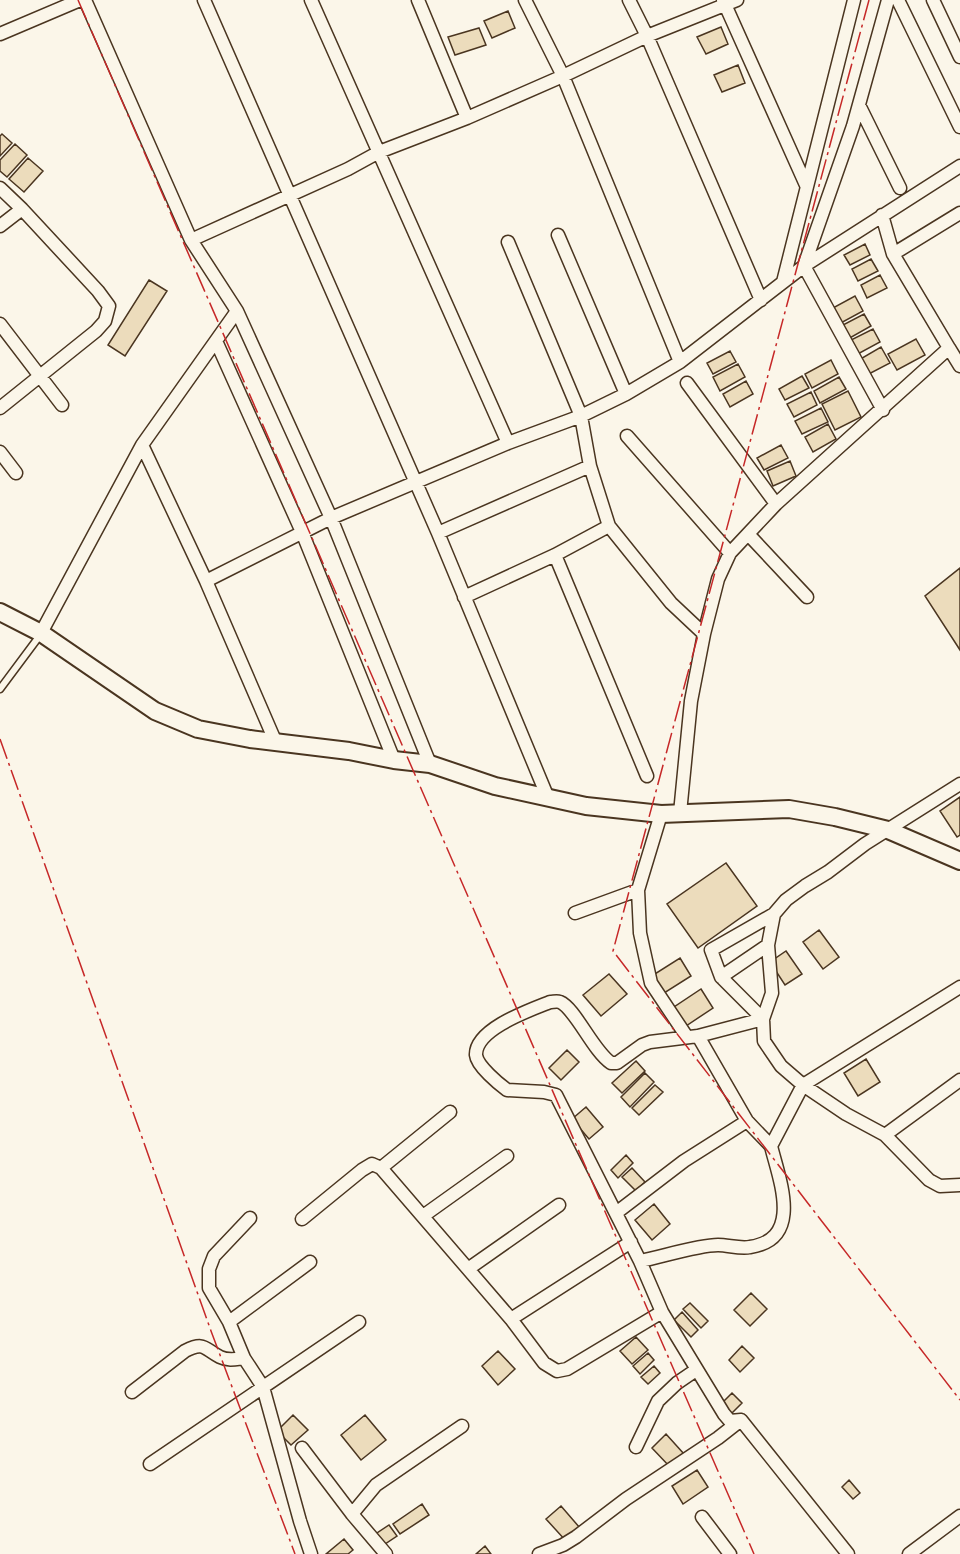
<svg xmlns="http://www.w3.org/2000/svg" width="960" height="1554" viewBox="0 0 960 1554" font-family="'Noto Serif',serif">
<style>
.building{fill:#ecdcbc;stroke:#4a3520;stroke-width:1.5}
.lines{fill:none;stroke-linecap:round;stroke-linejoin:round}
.lane-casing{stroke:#4a3520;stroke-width:9}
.street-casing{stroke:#4a3520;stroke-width:15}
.secondary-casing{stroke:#4a3520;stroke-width:20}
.lane{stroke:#fbf6e9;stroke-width:6}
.street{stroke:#fbf6e9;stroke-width:12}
.secondary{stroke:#fbf6e9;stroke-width:16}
.power{stroke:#c62828;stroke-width:1.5;stroke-dasharray:21 4.5 3 4.5;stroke-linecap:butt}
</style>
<rect width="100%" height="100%" fill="#fbf6e9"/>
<path class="building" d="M508,11l7,17 -23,10 -8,-17z
M721,27l7,17 -22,10 -9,-17z
M479,28l7,17 -31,10 -7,-18z
M738,65l7,18 -23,9 -8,-17z
M2,134l10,9 -12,13v-20z
M15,144l12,11 -20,22 -7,-6v-11z
M28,158l15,13 -19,21 -15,-13z
M865,244l5,11 -20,10 -6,-10z
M871,259l7,12 -20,10 -6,-12z
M880,275l7,13 -20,10 -6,-13z
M149,280l18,11 -42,65 -17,-11z
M855,296l8,15 -24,13 -8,-15z
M864,314l7,12 -23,13 -7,-13z
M873,329l7,13 -24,13 -7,-14z
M916,339l9,16 -28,15 -9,-16z
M881,347l9,16 -25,13 -8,-15z
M730,351l6,11 -23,12 -6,-11z
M831,360l7,14 -26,14 -7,-14z
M738,364l7,13 -25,14 -7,-14z
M802,376l7,12 -24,12 -6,-11z
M839,377l7,12 -26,14 -6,-12z
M746,381l7,13 -23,13 -7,-13z
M848,391l13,26 -26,13 -13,-26z
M811,392l6,13 -23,12 -7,-13z
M821,408l7,14 -26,12 -7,-13z
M828,424l8,15 -23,13 -8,-15z
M781,445l7,13 -24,12 -7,-12z
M790,461l6,15 -23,10 -6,-15z
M960,568v82l-35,-54z
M960,797v38l-3,2 -17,-26z
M726,863l31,43 -59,42 -31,-44z
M819,930l20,27 -16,12 -20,-27z
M786,951l16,23 -17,11 -15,-23z
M680,958l11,18 -30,19 -11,-18z
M609,974l18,20 -26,22 -18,-21z
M701,989l12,19 -30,20 -12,-19z
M567,1050l12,12 -18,18 -12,-12z
M866,1059l14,23 -22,14 -14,-23z
M636,1061l9,10 -23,22 -10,-10z
M645,1073l9,9 -24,25 -9,-10z
M655,1085l8,7 -24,23 -7,-7z
M586,1107l17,20 -14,12 -17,-20z
M626,1155l7,8 -15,15 -7,-8z
M632,1168l13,14 -9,9 -14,-14z
M654,1204l16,20 -18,16 -17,-20z
M751,1293l16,16 -17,17 -16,-16z
M690,1303l18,18 -7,7 -18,-19z
M682,1312l16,18 -7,7 -17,-17z
M636,1337l12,13 -16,14 -12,-13z
M742,1346l12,12 -14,14 -11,-12z
M498,1351l17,18 -17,16 -16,-19z
M648,1353l6,7 -14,14 -7,-8z
M654,1366l6,7 -12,11 -7,-7z
M732,1393l10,10 -11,11 -10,-10z
M293,1415l15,15 -17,15 -14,-14z
M365,1415l21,25 -25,20 -20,-25z
M666,1434l18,20 -14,13 -18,-19z
M697,1470l11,17 -25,17 -11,-18z
M849,1480l11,13 -7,6 -11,-12z
M422,1504l7,11 -29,19 -7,-10z
M561,1506l19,22 -14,13 -20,-22z
M389,1525l8,11 -15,10 -8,-11z
M344,1539l9,11 -5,4h-22z
M485,1546l6,8h-15z"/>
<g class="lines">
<g class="lane-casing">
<path id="lane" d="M0,689l41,-55"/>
</g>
<g class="street-casing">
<path id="street" d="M85,0l106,240 46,71 94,207 99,246
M204,0l234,533 110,265
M311,0l197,443 73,-27 -73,-174
M418,0l49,118
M525,0l38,76 117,286
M629,0l18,36 114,264
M723,0l83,185
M898,0l62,127
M933,0l27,57
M0,34l80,-34
M859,105l41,83
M0,188l22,21 -22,17
M558,235l68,159
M191,240l157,-71 31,-17 88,-34 96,-42 84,-40 90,-36
M893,254l67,-41
M783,282l71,-282
M0,324l62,81
M216,341l86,191 92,228
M949,348l11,18
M687,383l89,121
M0,408l96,-77 9,-10 4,-15 -11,-15 -76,-82
M883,410l-79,-144 49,-140 35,-126
M627,436l103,117
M142,445l64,136 70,162
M0,452l16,21
M438,533l152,-67
M748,534l59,63
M555,555l92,221
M206,581l125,-63 177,-75
M464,597l91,-42 54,-29
M41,633l101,-188 95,-134
M704,634l-33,-31 -62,-77 -19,-60 -9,-50 45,-22 54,-32 124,-96 156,-100
M960,784l-95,60 -37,28 -23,14 -19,14 -12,14 -6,31 4,48 -9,26 1,22 17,25 22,19 43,29 39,21 44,45 11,6 20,-1
M680,813l11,-112 13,-67 14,-55 12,-26 46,-49 173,-156 -56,-94 -11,-39
M661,814l-23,76 2,43 11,50 36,54
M575,913l63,-23
M721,977l47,-32
M763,1019l-42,-42 -10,-27 63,-36
M698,1036l49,85 24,25 32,-61 157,-98
M885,1135l75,-55
M381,1168l69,-56
M616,1213l68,-52 63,-40
M423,1216l84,-60
M250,1218l-36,38 -5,13v19l20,34 15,36 19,29 37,134 11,33
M302,1219l60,-49 10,-6 9,4 130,151 120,-77
M640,1261c21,-4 58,-16 78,-16 10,0 22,4 32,2 54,-8 29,-68 21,-101
M468,1269l91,-64
M662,1312l-22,-51 -84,-166 -12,-3 -37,-2c-8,-6 -30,-24 -31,-35 -1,-26 54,-45 74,-53 3,0 7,-1 10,0 15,6 33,49 51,61h6l25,-18 8,-3 48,-6 65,-17
M511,1319l33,44 13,8 10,-2 95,-57 62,102 6,7 11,-1 107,134
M229,1322l81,-60
M132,1392l53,-41c20,-10 19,-2 35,6 8,4 16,2 24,1
M636,1447l22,-46 19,-18 19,-13
M302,1448l50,66 34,40
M150,1464l209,-142
M352,1514l24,-29 86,-59
M702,1517l28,37
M539,1554l24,-9 13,-8 50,-38 92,-61 23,-18
M909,1554l51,-38"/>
</g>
<g class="secondary-casing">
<path id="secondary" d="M0,612l41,21 114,78 43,18 52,10 99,12 45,9 36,4 65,22 91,20 75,8 128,-5 46,8 53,13 72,31"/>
</g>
<use href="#lane" class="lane"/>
<use href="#street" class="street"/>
<use href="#secondary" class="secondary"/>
<path class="power" d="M78,0l676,1554
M869,0l-256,951 347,449
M0,739l211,592 84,223"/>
</g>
</svg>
